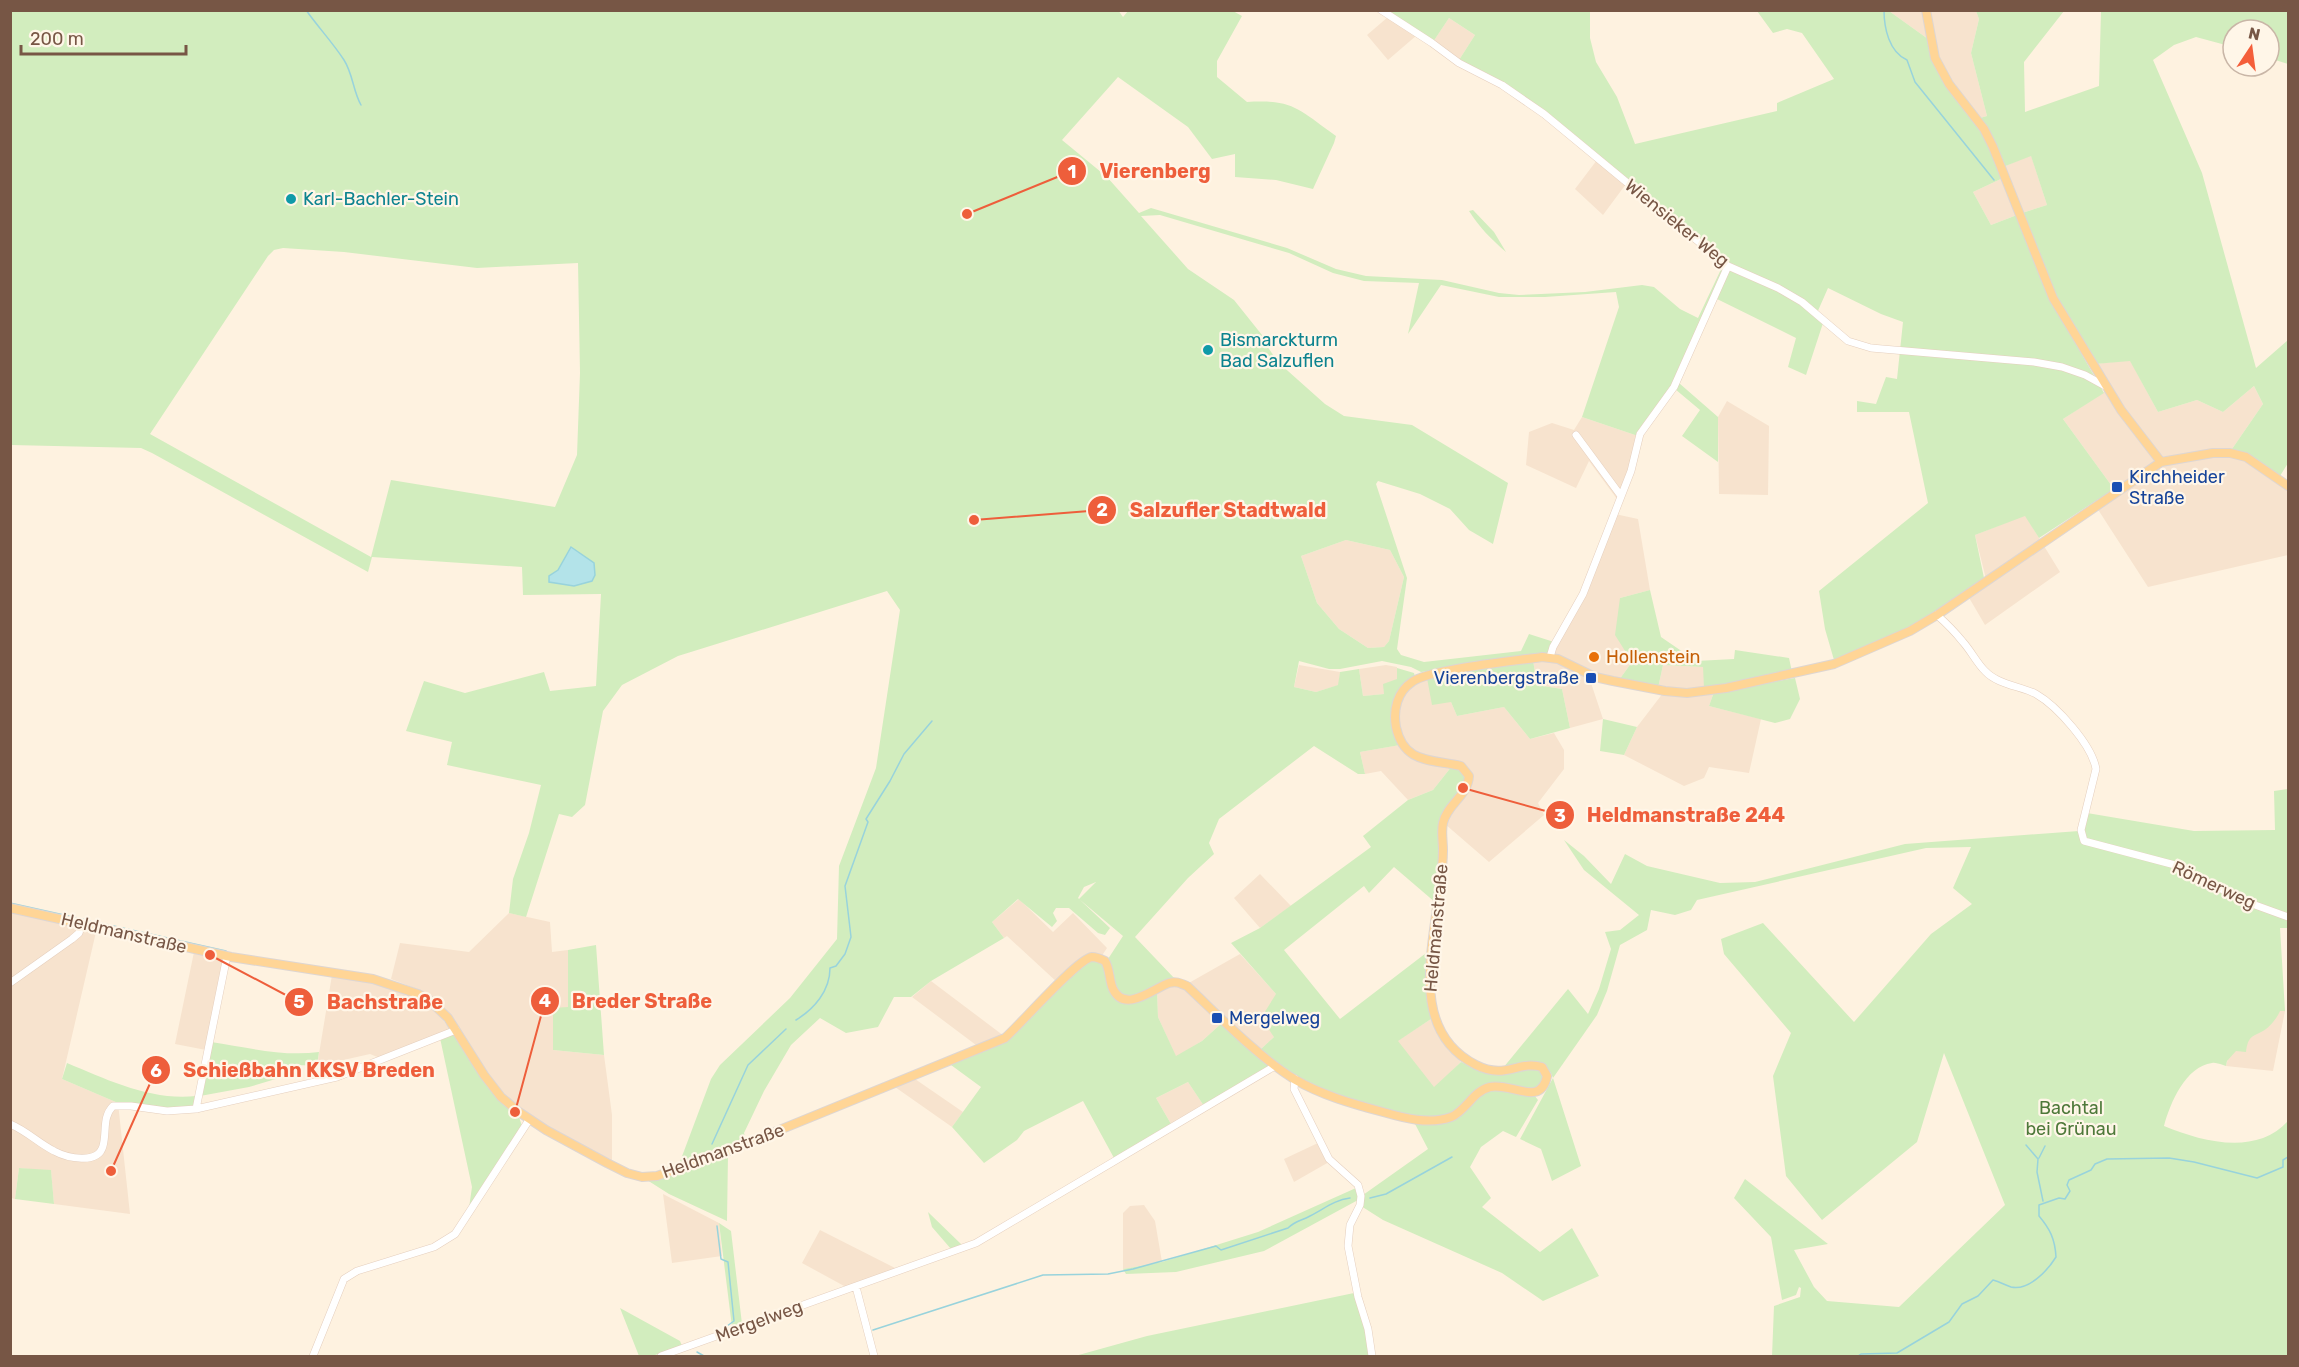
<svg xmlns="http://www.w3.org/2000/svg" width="2299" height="1367" viewBox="0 0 2299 1367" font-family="Rubik,sans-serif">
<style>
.residential{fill:#f7e3ce}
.green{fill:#d2edbe;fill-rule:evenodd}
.water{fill:#b3e3e9;stroke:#98d3dc;stroke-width:1.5}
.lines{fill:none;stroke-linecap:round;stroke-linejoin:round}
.stream{stroke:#98d3dc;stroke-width:1.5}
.minor-casing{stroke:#e5cfbe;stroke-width:8}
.major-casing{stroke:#ded6d2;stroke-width:10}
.minor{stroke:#fff;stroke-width:7}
.major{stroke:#ffd596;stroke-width:8}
.culture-dot{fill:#0f9aa8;stroke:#fff6e8;stroke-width:2}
.transit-dot{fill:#1a4fb4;stroke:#fff6e8;stroke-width:2}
.food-dot{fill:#e8710a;stroke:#fff6e8;stroke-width:2}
.labels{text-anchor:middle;stroke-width:4.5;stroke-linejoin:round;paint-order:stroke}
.culture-label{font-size:18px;fill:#0d838f;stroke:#fff6e8;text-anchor:start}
.street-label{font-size:18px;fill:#775645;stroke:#fff6e8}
.transit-label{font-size:18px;fill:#164399;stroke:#fff6e8;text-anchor:start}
.food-label{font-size:18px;fill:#c56008;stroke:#fff6e8;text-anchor:start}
.park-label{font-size:18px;fill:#4e793a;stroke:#fff6e8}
.leader{fill:none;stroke:#ee5e3b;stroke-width:2}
.callout-dot{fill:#ee5e3b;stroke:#fff6e8;stroke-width:2}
.mark-label{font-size:18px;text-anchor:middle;font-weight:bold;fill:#fff}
.callout-label{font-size:20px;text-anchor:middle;font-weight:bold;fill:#ee5e3b;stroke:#fff6e8;stroke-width:4.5;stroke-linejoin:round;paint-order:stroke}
</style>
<rect width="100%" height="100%" fill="#fef2e0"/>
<path class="residential" d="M1889,11h35l4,28z
M1929,11h47l3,8 -8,34 16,63 -7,2 -29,-37 -13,-23z
M1388,17l29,18 -29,25 -21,-25z
M1449,18l26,17 -16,25 -26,-18z
M2031,155l16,50 -25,8 -19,-46z
M1597,160l29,24 -23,31 -28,-26z
M2003,178l14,37 -26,10 -18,-33z
M2130,360l28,52 39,-12 26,12 31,-26 9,18 -31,45 -70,8 -48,32 -51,-70 46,-30 -14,-25z
M1727,401l42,25 -1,69 -49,-1 -1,-77z
M1582,417l56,19 -10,36 -11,27 -28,-38 -13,27 -50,-23 3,-33 23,-9 22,7z
M2230,455l15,3 43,30v67l-140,32 -51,-79 60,-41 32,-8z
M1615,514l23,5 12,71 -30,8 12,64 -13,18 -23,-6 -41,-18 -1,-7 31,-54z
M2025,515l35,57 -75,53 -17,-29 19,-13 -12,-48z
M1346,540l44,10 14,27 -15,64 -5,6 -16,1 -29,-19 -22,-26 -16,-47z
M1533,660l24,1 32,16 14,42 -33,9 -8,-39 -25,-4z
M1299,665l41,7 -1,13 -23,7 -22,-5z
M1386,665l11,2v12l-13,15 -21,2 -4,-27z
M1663,665l40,2 11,25 -5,14 52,13 -12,54 -40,-6 -5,11 -20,8 -60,-31 13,-28 26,-34 -5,-5z
M1427,678l24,24 6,14 47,-9 26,32 24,-6 10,17v19l-26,34 6,12 -55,47 -44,-38 27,-44 -3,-11 -9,-6 -8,3 -19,24 -25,10 -27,-29 -16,3 -5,-22 45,-8 -8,-20 4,-25 12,-16z
M1260,874l31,32 -31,22 -26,-30z
M1019,899l34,33 20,-19 34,35 -6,9 -43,26 -51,-47 -3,2 -12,-16z
M10,912l86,20 -34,147 56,24 12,111 -76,-10 -3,-33 -32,-3 -4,31 -4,-1z
M509,913l41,9 2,30 16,-2v58l-15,42 51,5 8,60v47l-82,-44 -26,-21 -19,-23 -34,-58 -10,-11 -24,-16 -26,-10 9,-36 69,9z
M194,952l31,6 -19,92 -31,-6z
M1240,954l36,40 -2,43 -13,12 -74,-65z
M332,975l52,9 34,15 17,11 15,19 -70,29 -10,-4 -53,12z
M931,981l73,55 -24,12 -68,-51z
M1167,985l19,3 37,34 -21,19 -26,16 -18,-40 -1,-26z
M2240,1010l45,1 -12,60 -47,-5z
M1431,1019l9,17 21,26 -27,26 -37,-47z
M915,1079l48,33 -11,15 -57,-40z
M1188,1082l16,24 -33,18 -15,-26z
M1318,1143l11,19 -35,20 -10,-23z
M663,1194l56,29 3,33 -50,7z
M1144,1205l11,16 7,41 -39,7v-56l7,-7z
M820,1230l77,39 -51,18 -44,-24z"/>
<path class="green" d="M1118,10l5,7 5,-6h105l9,5 -25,45v16l30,25c47,-3 52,8 89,34l-2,7 -21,46 -37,-9 -41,-3v-23l-23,5 -24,-32 -70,-50 -56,63 45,37 32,36 12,-5 136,40 49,21 30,7 76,4 57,13 20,2 66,-3 57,-7 12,2 26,22 18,9 25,-53 53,25 23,13 24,20 -17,52 -18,-8 8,-29 -79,-39 -38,84 39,34v45l-36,-26 18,-26 -25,-21 -37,47 -56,-19 37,-110 -3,-15 -71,5h-46l-58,-12 -33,49 11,-51 -55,-2 -31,-8 -44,-20 -129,-38 -19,1 47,53 46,31 32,40 3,9 10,14 46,41 19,12 68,9 96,58 -15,61 -24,-14 -19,-21 -30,-15 -42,-13 -2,3 31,94 -10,71 4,6 23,7 97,-11 8,-17 25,8 -7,12 -126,18 -10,-5 -29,-6 -42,8h-11l-30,-8 -5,26 22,5 22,-7 2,-13 19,-3 4,27 21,-2 -1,-10 14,-5v-11l17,5 1,4 -19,21 4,47 -40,7 5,22h-7l-44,-28 -95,73 -10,24 5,11 -26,24 -53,59 41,43c-15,7 -49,30 -61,8 -4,-8 -5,-20 -7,-29l15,-23 -44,-37 17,-17 -12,5 -6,11 32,30 -5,7 -7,-2 -29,-25h-13l-3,5 4,8 -5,6 -34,-28 -26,23 12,16 -73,43 -20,16h-17l-16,30 -32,6 -26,-15 -29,27 -27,46 -20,42 2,7 -68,27 33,-88 9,-14 70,-67 47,-59 2,-73 37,-98 24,-158 -13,-19 -209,65 -56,29 -19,26 -18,94 -13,12 -13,-3 -33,103 -17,-4 4,-34 16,-46 12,-48 -94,-20 5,-23 -46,-11 18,-50 41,12 79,-21 6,19 46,-5 5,-92 -78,1 -1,-28 -150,-10 -4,15 -216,-119 -11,-5 -130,-3v-434zM283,248l61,4 133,16 101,-5 2,110 -3,82 -22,52 -164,-27 -20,77 -221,-123 118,-178 6,-6zM1346,540l44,10 14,27 -15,64 -5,6 -16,1 -29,-19 -22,-26 -16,-47z
M1384,11h206v27l6,24 21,35 18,47 142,-33v-8l57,-24 -32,-46 -15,-4 -14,4 -16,-22h132l39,28 5,19 50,73 20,47 -30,14 18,33 26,-10 33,84 54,94 -41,26 51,70 -75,49 -14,-22 -50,19 9,43 -47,34 -57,30 -46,18 -9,-31 -6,-38 109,-88 -19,-91h-52v-11l19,3 10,-27 11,2 6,-57 -22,-8 -53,-26 -11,25 -88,-49 -184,-151 -86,-53 16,-25 -26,-17 -16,24z
M1976,11h88l-40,51 1,50 74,-26 2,-75h187v53l-19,-6v-28h-36v17l-37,-10 -22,8 -21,15 49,113 54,195 32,-28v123l-8,13 -33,-22 -15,-5 31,-45 -9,-18 -31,26 -26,-12 -39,12 -28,-51 -35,3 -40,-68 -33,-83 25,-8 -16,-49 -28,11 -23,-49 7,-2 -16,-63 8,-34z
M1473,210l21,22 12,20c-15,-13 -27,-25 -37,-41z
M1650,590l11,47 35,24 38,-2 1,-9 54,8 3,14 -88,16 -1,-21 -40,-2 -5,23 -39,-8 13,-18 -17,-27 5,-37z
M1533,660l4,25 25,4 8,39 -40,11 -26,-32 -47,9 -6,-14 -19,3 -5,-27z
M1795,678l5,21 -10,20 -15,4 -66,-17 5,-14z
M1603,719l34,8 -13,28 -24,-4z
M1452,766l13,7 2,8 -21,28 -10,94 -42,-36 -25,26 -5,-7 -80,64 56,69 90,-69 -3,34 4,35 -33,22 36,46 27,-25c9,4 19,10 28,11 18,2 42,-16 55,3l-1,8 -11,6 -31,-6 -51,30 -21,5 -28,-4 -81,-26 -37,-21 -22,-19 13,-12 -13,-19 15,-24 -45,-51 29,-15 111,-81 -8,-11 45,-36 25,-10z
M2288,789v125l-44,-15 -67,-36 -91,-25 -3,-8 4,-17 107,18 81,-1 -1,-39z
M2079,831l4,11 93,23 36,24 31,14 45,15v10h-8l5,83h-5c-3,7 -10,16 -17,20 -11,6 -15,5 -17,21l-10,-1 -9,10 -1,5c-4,-1 -10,-4 -14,-3 -26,3 -42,40 -48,63 39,16 92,30 124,-5v235h-516l2,-50 26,-9 1,-9 -2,-1 -3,8 -14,5 -11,-63 -37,-39 11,-19 83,65 -34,6 20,37 13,14 72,6 106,-102 -61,-152 -27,89 -95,78 -36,-44 -13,-100 18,-43 -67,-79 -3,-15 42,-16 91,99 77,-88 41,-30 -19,-16 18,-41 -45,1 -229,52 -6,10 -16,5 -24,-5 -4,20 -27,15 -13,46 -10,24 -44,63 28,88 -29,15 -11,-32 -21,-10 33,-61c-8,-23 -31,-14 -50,-10l65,-79 20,25 11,-25 12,-40 -6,-17 15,-2 19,-15 -55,-45 -20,-30 20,16 27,28 14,-30 22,12 73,17 35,-1 150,-38z
M596,945l8,110 -51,-5v-42l15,-1v-57z
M1093,958l12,6 6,25 14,12 32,-10 1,26 18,39 26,-15 21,-19 48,43 -67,41 -16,-24 -32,16 15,26 -57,34 -31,-57 -59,30 -7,9 -33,23 -32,-36 29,-40 -30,-22 56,-26 52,-54z
M452,1033l4,2 63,82 3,9 -53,82 3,-21 -32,-149z
M211,1042c35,5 72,15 108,10l-2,14c-15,-1 -30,-3 -38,12l-30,9 -49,9z
M67,1063c41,17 84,38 129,33l-3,11 -23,2 -52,-6 -56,-24z
M1492,1089l42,6 4,5 -22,37 -13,-6 -22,16 -11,20 21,31 -9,9 58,45 32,-24 27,48 -56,25 -41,-28 -119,-53 -22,-14 2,-11 65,-46 -14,-27 39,-3 29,-27z
M728,1155l-1,66 -58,-27 -22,-14z
M19,1168l32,2 3,34 -39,-5z
M1356,1188l2,12 -94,51 -88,21 -50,2 -3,-5 39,-7 96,-30z
M928,1212l34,33 -11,4 -19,-22z
M719,1223l12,8 11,93 -10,3z
M1354,1293l12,38 3,25h-294l72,-20z
M620,1308l60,33 2,5 -30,10h-13z"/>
<path class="water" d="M571,547l23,16 1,12 -3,6 -18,5 -25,-4v-6l9,-6z"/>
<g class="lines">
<path class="stream" d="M306,10c12,17 27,33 38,50 9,14 9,31 17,45
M1884,10c0,18 5,42 23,50l8,22 79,98
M10,903l216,48
M796,1020c18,-11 34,-29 34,-52l6,-2 9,-12 6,-17 -6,-51 23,-64 -2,-3 24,-38 14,-27 28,-33
M712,1144l36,-79 38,-36
M2026,1145l12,14 -1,13 6,29
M2039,1158l6,-12
M1370,1198l16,-4 66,-37
M717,1226l4,33 7,3 6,59 -7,5
M873,1330l170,-55 65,-1 25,-5 83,-23 5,4 67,-22c7,-7 13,-7 22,-12 14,-7 24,-16 40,-18
M697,1352l7,4
M1858,1356l3,-2 36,-1 52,-31 13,-18 16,-8 15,-16c7,2 12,5 18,7 18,4 37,-17 45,-30 -1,-18 -6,-28 -17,-41v-11l20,-7 6,1 5,-8 -3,-6 2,-5 22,-10 4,-6 12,-5 62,-1 25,4 63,16 26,-11v-7l5,-3"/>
<g class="minor-casing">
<path id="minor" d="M1381,10l51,33 27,20 43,22 42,29 184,152 50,22 24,14 46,39 23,7 163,14 28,5 23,8 20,11
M1576,435l45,61
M1937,615c9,8 18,17 26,27 8,9 14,21 22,29 13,14 36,15 51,23 21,12 56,51 60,75l-15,61 3,11 91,24 69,36 44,16
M1550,657l3,-10 30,-53 48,-123 9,-37 34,-47 54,-121
M10,983l62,-44 7,-6 3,-9
M1295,1079l-1,10 35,70 29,26 3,11 -1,9 -10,20 -2,21 10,51 10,32 4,27
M196,1109l31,-153
M10,1124c17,7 28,19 44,27 13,7 44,14 49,-5 4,-14 -1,-29 10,-40h18l36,5 29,-2 141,-32 119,-47
M856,1287l18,69
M313,1356l31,-77 13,-8 77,-24 21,-13 74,-114
M661,1356l315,-113 299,-177"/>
</g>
<g class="major-casing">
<path id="major" d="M1926,10l9,48 14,26 35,45 9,18 60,151 68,112 40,52
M10,908l221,49 142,22 45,15 11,6 19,18 36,57 17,22 18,15 27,18 61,33 20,10 15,4 15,-1 71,-25 277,-113c16,-14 72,-79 87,-81 4,0 9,2 13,4 5,8 4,19 8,28 12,25 41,-1 56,-6 7,-2 11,0 18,3 32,30 70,70 107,93 27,16 59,25 89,33 21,6 46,13 68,5 15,-6 22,-26 39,-30 21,-5 51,21 57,-11l-5,-9c-24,-7 -36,13 -66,-2 -67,-34 -43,-115 -37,-174 2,-13 4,-27 4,-41 0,-9 -2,-19 0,-27 4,-19 25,-27 26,-47l-8,-10c-30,-7 -57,-2 -65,-39 -3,-17 1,-35 16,-45 18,-13 103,-21 130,-25l16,2 37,18 18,4 52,10 22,2 39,-5 108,-24 76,-33 27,-16 224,-153 52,-9h17l16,4 42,29"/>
</g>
<use href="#minor" class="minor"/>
<use href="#major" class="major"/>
</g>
<g class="culture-dot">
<circle cx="291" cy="199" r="6"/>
<circle cx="1208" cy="350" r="6"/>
</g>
<g class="transit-dot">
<rect x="2111" y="481" width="12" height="12" rx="3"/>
<rect x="1585" y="672" width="12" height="12" rx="3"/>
<rect x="1211" y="1012" width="12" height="12" rx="3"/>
</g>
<circle class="food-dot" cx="1594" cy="657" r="6"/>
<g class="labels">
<g class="culture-label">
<text x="303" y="205">Karl-Bachler-Stein</text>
<text x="1220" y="346">Bismarckturm<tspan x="1220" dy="21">Bad Salzuflen</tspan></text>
</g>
<g class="street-label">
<text transform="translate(1677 223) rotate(39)" y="6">Wiensieker Weg</text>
<text transform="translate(2214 885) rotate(25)" y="6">Römerweg</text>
<text transform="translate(1436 928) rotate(-85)" y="6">Heldmanstraße</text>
<text transform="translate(124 933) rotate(13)" y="6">Heldmanstraße</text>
<text transform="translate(723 1151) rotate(-20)" y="6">Heldmanstraße</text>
<text transform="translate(759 1321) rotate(-20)" y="6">Mergelweg</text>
</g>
<g class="transit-label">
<text x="2129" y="483">Kirchheider<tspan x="2129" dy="21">Straße</tspan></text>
<text x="1579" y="684" text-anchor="end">Vierenbergstraße</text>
<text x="1229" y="1024">Mergelweg</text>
</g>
<g class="food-label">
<text x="1606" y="663">Hollenstein</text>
</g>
<g class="park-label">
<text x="2071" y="1114">Bachtal<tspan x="2071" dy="21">bei Grünau</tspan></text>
</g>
</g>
<path class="leader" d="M967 214L1072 171M974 520L1102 510M1463 788L1560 815M515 1112L545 1001M210 955L299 1002M111 1171L156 1070"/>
<g class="callout-dot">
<circle cx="967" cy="214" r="6"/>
<circle cx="974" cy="520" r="6"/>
<circle cx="1463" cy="788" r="6"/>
<circle cx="515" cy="1112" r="6"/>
<circle cx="210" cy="955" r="6"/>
<circle cx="111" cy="1171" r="6"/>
<circle cx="1072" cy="171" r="15"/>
<circle cx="1102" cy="510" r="15"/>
<circle cx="1560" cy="815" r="15"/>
<circle cx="545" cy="1001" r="15"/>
<circle cx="299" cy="1002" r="15"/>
<circle cx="156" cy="1070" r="15"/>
</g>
<g class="mark-label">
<text x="1072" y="178">1</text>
<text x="1102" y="516">2</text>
<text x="1560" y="822">3</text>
<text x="545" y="1007">4</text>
<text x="299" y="1008">5</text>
<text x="156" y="1077">6</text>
</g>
<g class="callout-label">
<text x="1155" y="178">Vierenberg</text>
<text x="1228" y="517">Salzufler Stadtwald</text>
<text x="1686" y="822">Heldmanstraße 244</text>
<text x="642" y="1008">Breder Straße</text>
<text x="385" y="1009">Bachstraße</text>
<text x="309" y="1077">Schießbahn KKSV Breden</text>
</g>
<rect width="2299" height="1367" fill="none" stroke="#775645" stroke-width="24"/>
<g transform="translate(2251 48) rotate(13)"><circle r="28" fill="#fff6e8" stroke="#c9b6a7" stroke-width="1.5"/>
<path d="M0-4.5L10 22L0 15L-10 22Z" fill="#f45e3a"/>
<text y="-9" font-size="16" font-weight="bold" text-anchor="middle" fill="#775645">N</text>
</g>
<path d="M21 45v9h165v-9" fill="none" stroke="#775645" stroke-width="3"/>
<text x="30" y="45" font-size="18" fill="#775645" stroke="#fff6e8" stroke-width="4.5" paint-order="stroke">200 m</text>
</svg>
